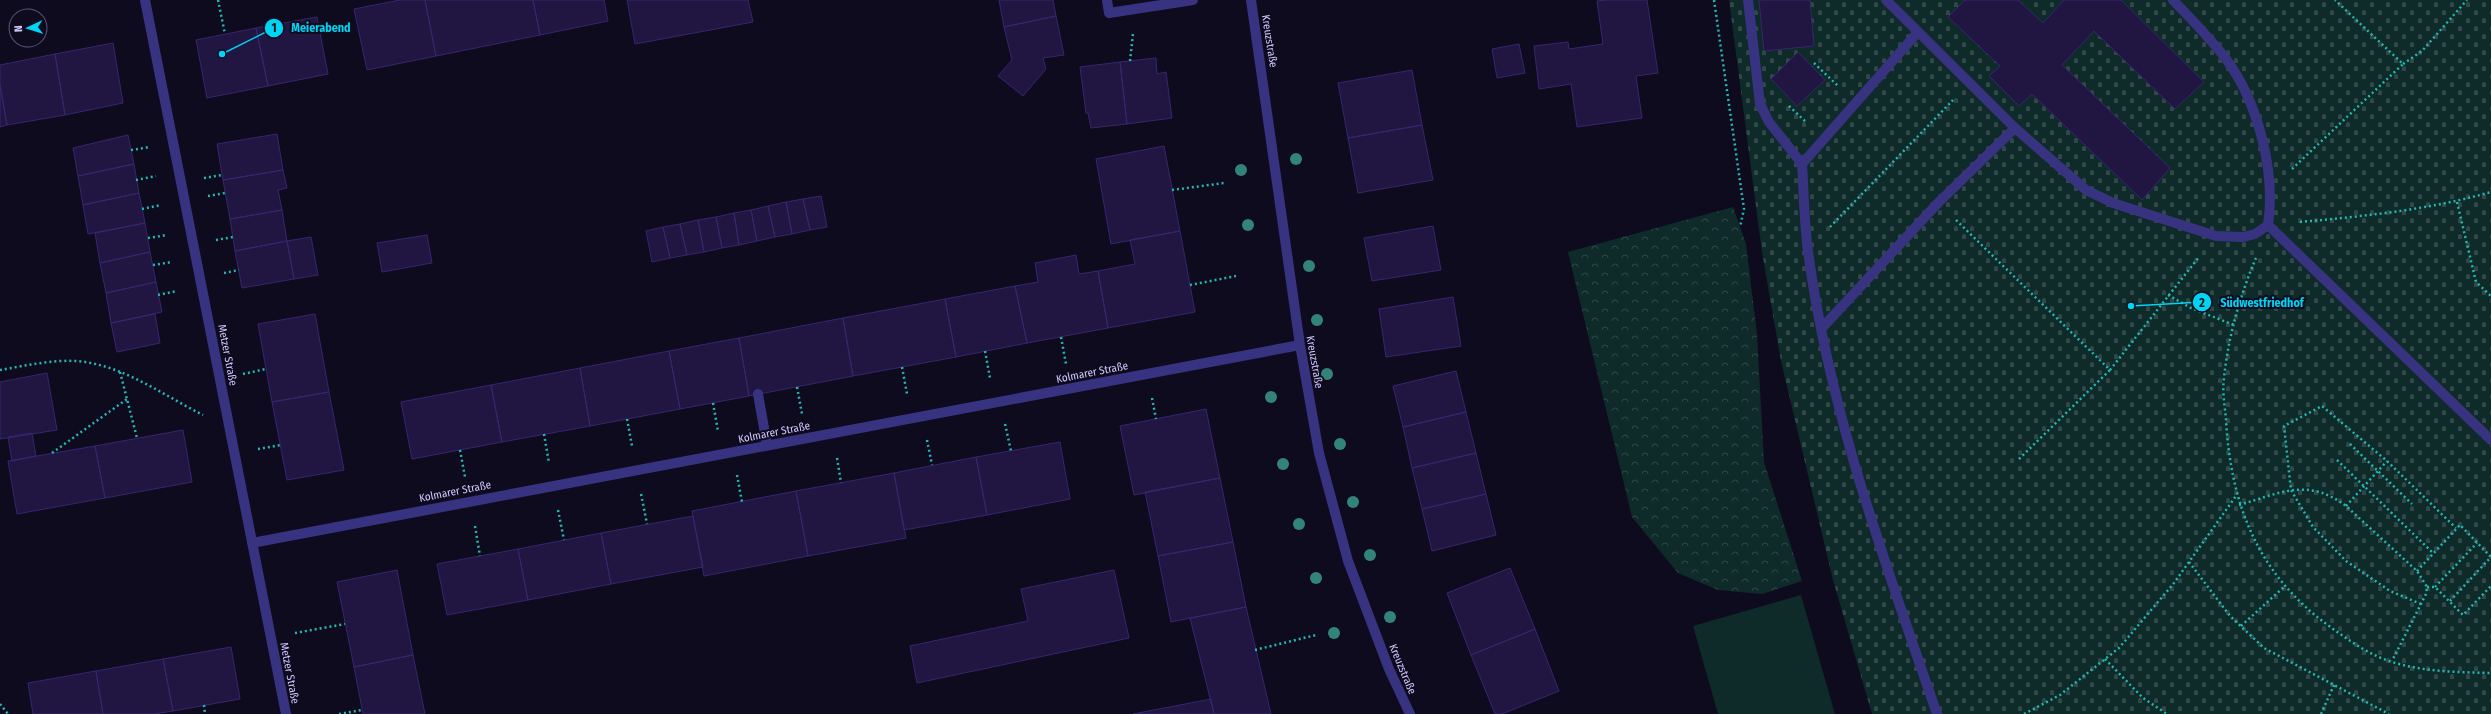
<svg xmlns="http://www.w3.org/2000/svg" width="2491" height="714" viewBox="0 0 2491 714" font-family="'Fira Sans Condensed',sans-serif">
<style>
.grass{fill:#0e2a29}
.forest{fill:url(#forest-crowns)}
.cemetery{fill:url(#cemetery-stones)}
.building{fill:#201641;stroke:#37266f}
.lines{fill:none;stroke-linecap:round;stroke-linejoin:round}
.path{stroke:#25b7b3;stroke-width:2.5;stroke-dasharray:2 3;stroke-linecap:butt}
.service{stroke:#383381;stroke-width:10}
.minor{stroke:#383381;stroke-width:10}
.tree{fill:#32837a}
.labels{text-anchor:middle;stroke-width:4;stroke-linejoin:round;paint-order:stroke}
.street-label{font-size:11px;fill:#d1c9ff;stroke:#0f0b1f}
.leader{fill:none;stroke:#00d4f4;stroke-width:1.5}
.callout-dot{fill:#00d4f4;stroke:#0f0b1f;stroke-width:1.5}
.mark-label{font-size:12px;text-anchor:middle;font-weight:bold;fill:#111}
.callout-label{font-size:12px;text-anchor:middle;font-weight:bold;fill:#00d4f4;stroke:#0f0b1f;stroke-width:4;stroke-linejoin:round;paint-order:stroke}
</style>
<defs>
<pattern id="forest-crowns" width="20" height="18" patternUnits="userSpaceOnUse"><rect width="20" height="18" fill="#0e2a29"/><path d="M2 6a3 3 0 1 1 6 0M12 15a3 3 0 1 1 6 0" fill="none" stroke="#304849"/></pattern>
<pattern id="cemetery-stones" width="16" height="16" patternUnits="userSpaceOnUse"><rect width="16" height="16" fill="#0e2a29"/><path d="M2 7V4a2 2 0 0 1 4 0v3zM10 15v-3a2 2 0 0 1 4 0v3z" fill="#304849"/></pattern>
</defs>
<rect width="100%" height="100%" fill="#0f0b1f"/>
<path class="grass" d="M1801,595l34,119h-117l-25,-88z"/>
<path class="forest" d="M1733,207l13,37 11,90 7,128 38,119 -40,13 -44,-4 -40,-17 -46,-56 -64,-265z"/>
<path class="cemetery" d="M1729,0h762v714h-619l-39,-134 -52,-219 -19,-109z"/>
<path class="building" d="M400,0h25l11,56 -69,14 -13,-61z
M425,0h108l7,35 -104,21z
M533,0h71l4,21 -68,14z
M627,0h121l5,22 -118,22z
M999,0h54l3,16 -52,11z
M1605,0h42l11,73 -22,3 6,42 -65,9 -6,-43 -32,5 -5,-43 34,-4 1,7 34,-5 -6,-43z
M1759,0h51l4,46 -50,5z
M1965,0h53l25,23 21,-23h57l83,82 -29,27 -81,-78 -32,34 108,103 -28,32 -110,-106 -13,12 -30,-30 11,-10 -52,-49z
M1056,16l8,39 -21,3 3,11 -23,27 -25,-20 14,-16 -8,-33z
M317,17l11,57 -60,12 -12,-58z
M256,28l12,58 -61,12 -11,-58z
M113,43l10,60 -58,12 -10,-61z
M1519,44l6,29 -28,5 -5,-29z
M1798,52l27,28 -28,26 -26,-27z
M55,54l10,61 -58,10 -7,-40v-20z
M1156,58l1,16 9,-2 6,46 -45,6 -7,-62z
M1120,62l7,62 -36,4 -3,-15h-2l-6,-46z
M1412,70l10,55 -74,13 -10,-55z
M0,85l7,40 -7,2z
M1422,125l11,55 -75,13 -10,-55z
M277,134l6,36 -60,10 -6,-36z
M128,135l6,29 -56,12 -5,-28z
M1164,146l16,85 -69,13 -15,-85z
M134,164l5,29 -56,12 -5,-29z
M283,170l4,18 -9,2 4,20 -52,9 -7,-39z
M139,193l6,30 -57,11 -5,-29z
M821,196l6,31 -17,3 -7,-31z
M803,199l7,31 -18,4 -6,-32z
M786,202l6,32 -17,3 -7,-31z
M768,206l7,31 -18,4 -6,-31z
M282,210l5,31 -52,10 -5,-32z
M751,210l6,31 -18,4 -5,-32z
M734,213l5,32 -17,3 -6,-31z
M716,217l6,31 -18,4 -6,-32z
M698,220l6,32 -17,3 -7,-31z
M145,223l5,29 -50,11 -5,-30z
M680,224l7,31 -17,3 -7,-31z
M1433,226l8,44 -69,11 -8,-43z
M663,227l7,31 -18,4 -6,-31z
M1180,231l15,81 -87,16 -10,-57 37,-7 -5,-24z
M427,235l5,28 -50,9 -5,-29z
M311,237l7,38 -24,4 -7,-38z
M287,241l7,38 -52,9 -7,-37z
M150,252l6,30 -50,11 -6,-30z
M1076,255l3,19 19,-3 10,57 -81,15 -12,-57 23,-4 -3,-19z
M156,282l6,30 -51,11 -5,-30z
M1015,286l12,57 -71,14 -11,-58z
M1453,297l8,49 -75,11 -7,-48z
M945,299l11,58 -103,19 -10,-58z
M155,314l5,29 -43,9 -6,-29z
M315,314l14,78 -57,10 -14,-78z
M843,318l10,58 -104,20 -10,-58z
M739,338l10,58 -69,13 -11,-58z
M669,351l11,58 -90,17 -10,-58z
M580,368l10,58 -88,16 -11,-57z
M1456,371l10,41 -63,15 -10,-41z
M47,373l10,57 -57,9v-57z
M491,385l11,57 -90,17 -11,-57z
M329,392l15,78 -57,10 -15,-78z
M1206,409l14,69 -86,17 -14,-69z
M1466,412l10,41 -64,15 -9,-41z
M183,430l9,52 -87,16 -10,-52z
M32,433l4,23 -24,5 -4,-24z
M1060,442l10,57 -83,16 -11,-58z
M95,446l10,52 -88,16 -9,-53z
M1476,453l10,41 -64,15 -10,-41z
M976,457l11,58 -83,15 -10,-57z
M894,473l12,65 -98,18 -12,-65z
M1220,478l13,64 -75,14 -13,-64z
M796,491l12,65 -104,20 -12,-65z
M1486,494l10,41 -64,16 -10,-42z
M693,516l10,51 -92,17 -10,-51z
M601,533l10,51 -83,16 -10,-51z
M1233,542l13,65 -75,15 -13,-66z
M518,549l10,51 -81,15 -10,-51z
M1510,568l25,61 -64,26 -24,-62z
M397,570l16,85 -59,12 -17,-85z
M1114,570l15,68 -212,45 -7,-37 118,-25 -7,-32z
M1246,607l25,107h-57l-24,-96z
M1535,629l24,62 -57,23h-7l-24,-59z
M231,647l9,52 -67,12 -10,-52z
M413,655l12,59h-62l-9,-47z
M163,659l10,52 -19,3h-51l-7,-43z
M96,671l7,43h-70l-5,-31z
M1211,699l3,15h-81l73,-14z"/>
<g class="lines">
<path class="path" d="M218,0l7,34
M1714,0l30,209 -4,18
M1130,61l3,-27
M1814,63l24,23
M2403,64l19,-13 45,-51
M1789,106l18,17
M131,150l19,-3
M2292,169l111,-105 -68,-64
M204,178l18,-3
M136,180l20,-4
M1172,190l52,-7
M208,196l17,-3
M2457,202l19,80 15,14
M142,209l19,-4
M1956,220l154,150 89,-113
M2300,222c65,-6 128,-12 191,-30
M1830,227l123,-127
M148,238l19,-3
M216,240l17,-3
M2256,258c-16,37 -28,80 -32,120 -2,14 1,29 2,42 5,86 32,154 103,206 18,13 36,26 57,34 34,12 69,12 105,13
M153,265l19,-3
M224,273l15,-3
M1190,285l46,-9
M158,295l19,-4
M2168,295l23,13 43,17
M1061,337l5,27
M985,351l5,27
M902,367l5,27
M0,370c29,-5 62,-13 91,-7 40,8 76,34 112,52
M120,372l17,66
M243,374l23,-5
M797,387l5,27
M1152,398l4,21
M713,403l5,28
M627,419l5,27
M1005,424l6,27
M544,434l5,29
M927,440l5,25
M2350,444l62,60
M258,449l23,-4
M460,450l5,27
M52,453l75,-54
M837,458l4,25
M2019,459l91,-89
M2337,460l96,93
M737,475l5,27
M641,494l6,30
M2239,505c42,-12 68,-28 107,1l71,65 10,16 -1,7 -34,67
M2346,506l41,-45
M558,510l6,30
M475,526l5,30
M2189,562l41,54 34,32 125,66
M2417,571l43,-46 31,32
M2427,587h8l28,28 28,-29
M2435,587l42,-44
M2450,601l41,-44
M2421,604l-31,-13 -44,-30 -33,-34 -22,-37 -7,-64 38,-20 65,55 69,67
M2241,626l44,-40
M295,633l50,-9
M1255,650l61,-15
M2105,659l38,39 24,16
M0,704l8,10
M204,705l1,9
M339,714l23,-4
M2024,714l36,-19 59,-47 55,-65 62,-87
M2321,714l13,-29"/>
<path class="service" d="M1107,0l2,13 84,-13
M1748,0l12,104 9,18 33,42
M1886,0l129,128 71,62 27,13 103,33 27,1 12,-3 13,-9c8,-53 -10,-123 -42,-166 -16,-21 -35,-40 -53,-59
M1918,32l-116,132c2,29 2,58 6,87 21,160 77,311 129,463
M2268,225l223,215
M1821,329l117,-126 77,-75
M758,394l9,51"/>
<path class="minor" d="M145,0l141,714
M1251,0l49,345 19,108 29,108 41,108 21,45
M252,543l1048,-198"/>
</g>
<g class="tree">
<circle cx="1296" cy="159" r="6"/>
<circle cx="1241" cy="170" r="6"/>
<circle cx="1248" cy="225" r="6"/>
<circle cx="1309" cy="266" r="6"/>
<circle cx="1317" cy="320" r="6"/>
<circle cx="1327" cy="374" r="6"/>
<circle cx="1271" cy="397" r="6"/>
<circle cx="1340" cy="444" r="6"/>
<circle cx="1283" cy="464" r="6"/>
<circle cx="1353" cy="502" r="6"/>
<circle cx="1299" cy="524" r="6"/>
<circle cx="1370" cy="555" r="6"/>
<circle cx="1316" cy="578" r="6"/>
<circle cx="1390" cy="617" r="6"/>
<circle cx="1334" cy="633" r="6"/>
</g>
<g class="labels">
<g class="street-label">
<text transform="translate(1270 41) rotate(81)" y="4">Kreuzstraße</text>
<text transform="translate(228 355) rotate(79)" y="4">Metzer Straße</text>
<text transform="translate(1315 362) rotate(80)" y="4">Kreuzstraße</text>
<text transform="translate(1092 372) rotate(-11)" y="4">Kolmarer Straße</text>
<text transform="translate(774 432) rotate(-11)" y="4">Kolmarer Straße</text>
<text transform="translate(455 491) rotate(-11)" y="4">Kolmarer Straße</text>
<text transform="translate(1403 669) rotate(67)" y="4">Kreuzstraße</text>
<text transform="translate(290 673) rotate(79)" y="4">Metzer Straße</text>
</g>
</g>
<path class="leader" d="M222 54L274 28M2131 306L2202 302"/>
<g class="callout-dot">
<circle cx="222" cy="54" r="4"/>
<circle cx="2131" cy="306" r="4"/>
<circle cx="274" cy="28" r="10"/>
<circle cx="2202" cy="302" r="10"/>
</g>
<g class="mark-label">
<text x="274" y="32">1</text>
<text x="2202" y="307">2</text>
</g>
<g class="callout-label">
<text x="321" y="32">Meierabend</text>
<text x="2262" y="307">Südwestfriedhof</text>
</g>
<g transform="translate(28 28) rotate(266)"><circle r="19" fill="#0f0b1f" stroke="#5d5779"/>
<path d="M0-3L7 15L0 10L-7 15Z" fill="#00d4f4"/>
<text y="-6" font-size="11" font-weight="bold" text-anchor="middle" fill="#d1c9ff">N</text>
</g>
</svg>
